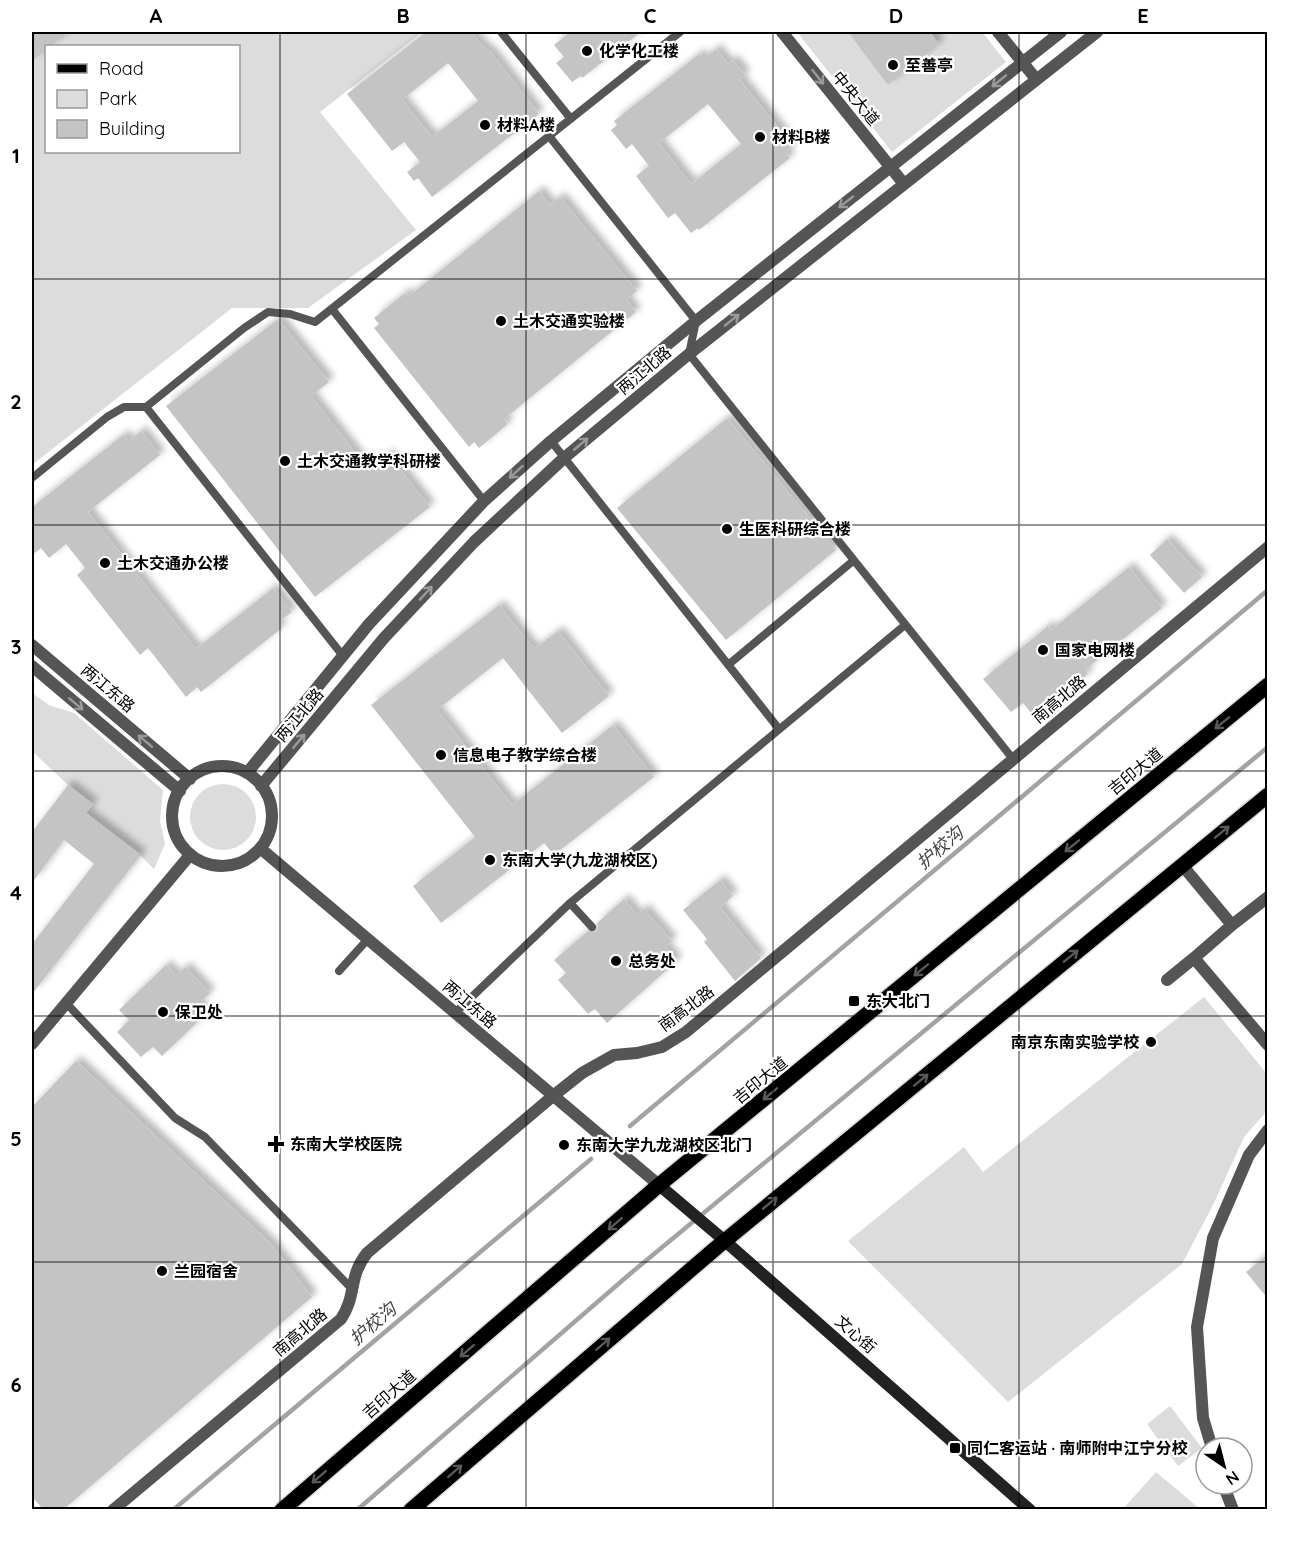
<svg xmlns="http://www.w3.org/2000/svg" width="1299" height="1541" viewBox="0 0 1299 1541" font-family="Quicksand,'Noto Sans SC',sans-serif">
<style>
.green{fill:#dcdcdc}
.lines{fill:none;stroke-linecap:round;stroke-linejoin:round}
.stream{stroke:#a3a3a3;stroke-width:4.5}
.building{fill:#c4c4c4;fill-rule:evenodd;filter:url(#shadow)}
.primary-casing{stroke:#dbdbdb;stroke-width:18}
.lane{stroke:#555;stroke-width:8}
.street{stroke:#555;stroke-width:12}
.secondary{stroke:#222;stroke-width:12}
.primary{stroke:#000;stroke-width:15}
.oneway{stroke:#999}
.oneway2{stroke:#595959}
.grid{fill:none;stroke:#000;stroke-width:1.5;stroke-opacity:0.55}
.poi-dot{fill:#000;stroke:#fff;stroke-width:2}
.labels{text-anchor:middle;stroke-width:4.5;stroke-linejoin:round;paint-order:stroke}
.poi-label{font-size:16px;font-weight:bold;fill:#000;stroke:#fff;text-anchor:start}
.street-label{font-size:16px;fill:#000;stroke:#fff}
.water-label{font-size:18px;font-style:italic;fill:#444;stroke:#fff}
.neatline{fill:none;stroke:#000;stroke-width:2}
.grid-label{font-size:20px;text-anchor:middle;font-weight:bold;fill:#000}
</style>
<defs>
<filter id="shadow"><feDropShadow dx="5.5" dy="-5.5" stdDeviation="3" flood-color="#0004"/></filter>
</defs>
<rect width="100%" height="100%" fill="#fff"/>
<path class="green" d="M59,32h363l-102,80 96,118 -108,78h-76l-200,157v-403l14,-12v102h192v-106h-187l12,-9z
M797,32h185l24,30 -114,90z
M32,693l17,12 25,8 89,77 -3,31 5,23 -11,25 -14,-14 -54,-42 7,-9 -25,-19 -36,-34z
M190 817a33 33 0 1 1 66 0a33 33 0 1 1-66 0Z
M1204,997l63,77v37l-23,26 -30,66 -32,61 -174,138 -160,-161 116,-94 19,25z
M1170,1406l32,42 -24,18 -31,-42z
M1156,1472l44,37h-77z"/>
<g class="lines">
<path class="stream" d="M630,1126l638,-536
M173,1510l418,-351
M357,1510l274,-237 637,-526"/>
</g>
<path class="building" d="M32,32h38l-19,14h-5v4l-14,12z
M426,32h45l16,19 2,-1 50,64 -107,83 -14,-19 -4,3 -7,-9 13,-10 -16,-20 -12,9 -45,-57zM448,63l30,38 -46,36 -30,-37z
M570,32h71l-59,46 -1,-2 -9,6 -16,-19 8,-6 -10,-12z
M848,32h82l9,12 -51,41z
M716,49l12,15 5,-4 12,15 -5,5 53,66 -8,6 5,6 -91,72 -1,-2 -7,5 -16,-20 -7,5 -32,-42 13,-10 -17,-22 -6,5 -15,-19 6,-5 -3,-4 85,-67 4,5zM708,104l33,40 -50,40 -32,-41z
M539,191l11,14 10,-8 41,50 36,44 -11,9 10,12 -132,107 4,5 -29,24 -5,-6 -5,5 -95,-119 5,-4 -5,-6 31,-25 4,3z
M278,319l51,63 -18,14 57,73 20,-15 42,53 -115,90 -149,-191z
M727,418l109,132 -110,90 -109,-132z
M141,431l19,24 -72,57 108,137 77,-61 19,24 -15,11 5,5 -81,64 -4,-5 -11,10 -38,-49 -8,7 -63,-80 8,-7 -19,-24 -17,14 -8,-10 -9,7v-48l91,-72 6,6z
M1167,539l35,38 -18,16 -34,-38z
M1129,567l33,41 -77,62 3,4 -53,44 -12,-15 -12,9 -28,-33 65,-53 3,4z
M499,605l35,44 24,-18 51,65 -47,37 -59,-75 -66,52 75,95 101,-80 41,52 -100,78 -10,-12 -103,80 -28,-37 62,-49 -104,-132z
M68,785l25,19 -7,9 55,42 -109,139v-50l62,-80 -30,-24 -32,43v-51z
M720,880l13,16 -13,11 41,51 -26,23 -31,-39 3,-3 -24,-29z
M624,899l13,16 7,-6 28,32 -7,6 12,14 -70,62 -12,-14 -7,5 -30,-34 8,-7 -12,-13 34,-29 8,1 2,-4 -1,-5z
M166,965l10,11 9,-9 25,26 -12,12 9,8 -45,43 -9,-9 -12,10 -24,-25 12,-12 -10,-10z
M76,1061l196,184 40,52 -248,212h-21l-11,-12v-390z
M1268,1254v45l-22,-27z"/>
<g class="lines">
<g class="primary-casing">
<path id="primary" d="M282,1510l377,-325 609,-500
M411,1510l305,-262 552,-453"/>
</g>
<path class="lane" d="M501,32l70,87
M549,136l147,185 -7,33 324,405
M332,309l152,192
M146,407l197,249
M551,441l228,288
M32,478l75,-61 17,-10h22l98,-79 24,-16 22,2 25,8 365,-290
M728,665l125,-104
M570,903l22,24
M339,971l29,-32
M67,1004l108,114 30,19 148,153
M455,1013l115,-110 335,-278"/>
<path class="street" d="M782,32l122,152
M998,32l38,47
M32,645l158,134
M32,666l148,125
M172 816a50 50 0 1 1 100 0a50 50 0 1 1-100 0Z
M247,773l122,-149 115,-123 67,-60 145,-120 365,-289
M261,786l123,-148 90,-96 90,-84 125,-104 408,-322
M260,848l399,337
M1182,865l50,60 36,-28
M1232,925l-38,33 74,87
M1167,980l27,-22
M32,1044l158,-189
M1212,1448l-9,-30 -6,-91 16,-89 36,-83 19,-25
M1223,1484l10,26
M113,1510l228,-191c16,-24 7,-42 26,-66l186,-157 29,-23 32,-18 23,-2 25,-6 24,-15 582,-485"/>
<path class="secondary" d="M659,1185l66,56 305,269"/>
<use href="#primary" class="primary"/>
</g>
<defs><path id="oneway-shaft" d="M-6 0H5M1.5-3L5.5 0L1.5 3" fill="none" stroke-width="1.6" stroke-linecap="round" stroke-linejoin="round" transform="scale(1.5)"/></defs>
<g class="oneway">
<use href="#oneway-shaft" transform="translate(818 77) rotate(52)"/>
<use href="#oneway-shaft" transform="translate(999 81) rotate(141)"/>
<use href="#oneway-shaft" transform="translate(846 202) rotate(142)"/>
<use href="#oneway-shaft" transform="translate(732 320) rotate(-38)"/>
<use href="#oneway-shaft" transform="translate(581 444) rotate(-40)"/>
<use href="#oneway-shaft" transform="translate(516 472) rotate(138)"/>
<use href="#oneway-shaft" transform="translate(426 593) rotate(-47)"/>
<use href="#oneway-shaft" transform="translate(76 704) rotate(40)"/>
<use href="#oneway-shaft" transform="translate(145 741) rotate(-140)"/>
<use href="#oneway-shaft" transform="translate(299 741) rotate(-50)"/>
</g>
<g class="oneway2">
<use href="#oneway-shaft" transform="translate(1222 723) rotate(141)"/>
<use href="#oneway-shaft" transform="translate(1222 832) rotate(-39)"/>
<use href="#oneway-shaft" transform="translate(1072 846) rotate(141)"/>
<use href="#oneway-shaft" transform="translate(1071 956) rotate(-39)"/>
<use href="#oneway-shaft" transform="translate(921 970) rotate(141)"/>
<use href="#oneway-shaft" transform="translate(921 1080) rotate(-39)"/>
<use href="#oneway-shaft" transform="translate(770 1094) rotate(141)"/>
<use href="#oneway-shaft" transform="translate(770 1203) rotate(-39)"/>
<use href="#oneway-shaft" transform="translate(615 1224) rotate(139)"/>
<use href="#oneway-shaft" transform="translate(603 1344) rotate(-41)"/>
<use href="#oneway-shaft" transform="translate(467 1351) rotate(139)"/>
<use href="#oneway-shaft" transform="translate(455 1471) rotate(-41)"/>
<use href="#oneway-shaft" transform="translate(319 1477) rotate(139)"/>
</g>
<path class="grid" d="M280,32v1478M526,32v1478M773,32v1478M1019,32v1478M32,279h1236M32,525h1236M32,771h1236M32,1016h1236M32,1262h1236"/>
<g class="poi-dot">
<circle cx="587" cy="51" r="6"/>
<circle cx="893" cy="65" r="6"/>
<circle cx="485" cy="125" r="6"/>
<circle cx="760" cy="137" r="6"/>
<circle cx="501" cy="321" r="6"/>
<circle cx="285" cy="461" r="6"/>
<circle cx="727" cy="529" r="6"/>
<circle cx="105" cy="563" r="6"/>
<circle cx="1043" cy="650" r="6"/>
<circle cx="441" cy="755" r="6"/>
<circle cx="490" cy="860" r="6"/>
<circle cx="616" cy="961" r="6"/>
<rect x="848" y="995" width="12" height="12" rx="3"/>
<circle cx="163" cy="1012" r="6"/>
<circle cx="1151" cy="1042" r="6"/>
<path d="M273 1135h6v6h6v6h-6v6h-6v-6h-6v-6h6z"/>
<circle cx="564" cy="1145" r="6"/>
<circle cx="162" cy="1271" r="6"/>
<rect x="949" y="1442" width="12" height="12" rx="3"/>
</g>
<g class="labels">
<g class="poi-label">
<text x="599" y="57">化学化工楼</text>
<text x="905" y="71">至善亭</text>
<text x="497" y="131">材料A楼</text>
<text x="772" y="143">材料B楼</text>
<text x="513" y="327">土木交通实验楼</text>
<text x="297" y="467">土木交通教学科研楼</text>
<text x="739" y="535">生医科研综合楼</text>
<text x="117" y="569">土木交通办公楼</text>
<text x="1055" y="656">国家电网楼</text>
<text x="453" y="761">信息电子教学综合楼</text>
<text x="502" y="866">东南大学(九龙湖校区)</text>
<text x="628" y="967">总务处</text>
<text x="866" y="1007">东大北门</text>
<text x="175" y="1018">保卫处</text>
<text x="1139" y="1048" text-anchor="end">南京东南实验学校</text>
<text x="290" y="1150">东南大学校医院</text>
<text x="576" y="1151">东南大学九龙湖校区北门</text>
<text x="174" y="1277">兰园宿舍</text>
<text x="967" y="1454">同仁客运站 · 南师附中江宁分校</text>
</g>
<g class="street-label">
<text transform="translate(856 98) rotate(51)" y="6">中央大道</text>
<text transform="translate(644 370) rotate(-40)" y="6">两江北路</text>
<text transform="translate(108 688) rotate(40)" y="6">两江东路</text>
<text transform="translate(1059 699) rotate(-40)" y="6">南高北路</text>
<text transform="translate(299 715) rotate(-50)" y="6">两江北路</text>
<text transform="translate(1135 771) rotate(-39)" y="6">吉印大道</text>
<text transform="translate(470 1004) rotate(40)" y="6">两江东路</text>
<text transform="translate(686 1008) rotate(-37)" y="6">南高北路</text>
<text transform="translate(760 1080) rotate(-39)" y="6">吉印大道</text>
<text transform="translate(300 1332) rotate(-40)" y="6">南高北路</text>
<text transform="translate(856 1334) rotate(41)" y="6">文心街</text>
<text transform="translate(389 1394) rotate(-41)" y="6">吉印大道</text>
</g>
<g class="water-label">
<text transform="translate(940 848) rotate(-40)" y="6">护校沟</text>
<text transform="translate(373 1324) rotate(-40)" y="6">护校沟</text>
</g>
</g>
<rect width="1299" height="1541" fill="none" stroke="#ffffff" stroke-width="66"/>
<rect x="45" y="45" width="195" height="108" fill="#ffffff" stroke="#999999" stroke-width="1.5"/>
<rect x="57" y="64" width="30" height="9" fill="#000000" stroke="#999999" stroke-width="1.5"/>
<text x="99" y="75" font-size="18" fill="#000000">Road</text>
<rect x="57" y="90" width="30" height="18" fill="#dcdcdc" stroke="#999999" stroke-width="1.5"/>
<text x="99" y="105" font-size="18" fill="#000000">Park</text>
<rect x="57" y="120" width="30" height="18" fill="#c4c4c4" stroke="#999999" stroke-width="1.5"/>
<text x="99" y="135" font-size="18" fill="#000000">Building</text>
<g transform="translate(1224 1466) rotate(145)"><circle r="28" fill="#ffffff" stroke="#999999" stroke-width="1.5"/>
<path d="M0-4.5L10 22L0 15L-10 22Z" fill="#000000"/>
<text y="-9" font-size="16" font-weight="bold" text-anchor="middle" fill="#000000">N</text>
</g>
<rect x="33" y="33" width="1233" height="1475" class="neatline"/>
<g class="grid-label">
<text x="156" y="23">A</text>
<text x="403" y="23">B</text>
<text x="650" y="23">C</text>
<text x="896" y="23">D</text>
<text x="1143" y="23">E</text>
<text x="16" y="163">1</text>
<text x="16" y="409">2</text>
<text x="16" y="654">3</text>
<text x="16" y="900">4</text>
<text x="16" y="1146">5</text>
<text x="16" y="1392">6</text>
</g>
</svg>
